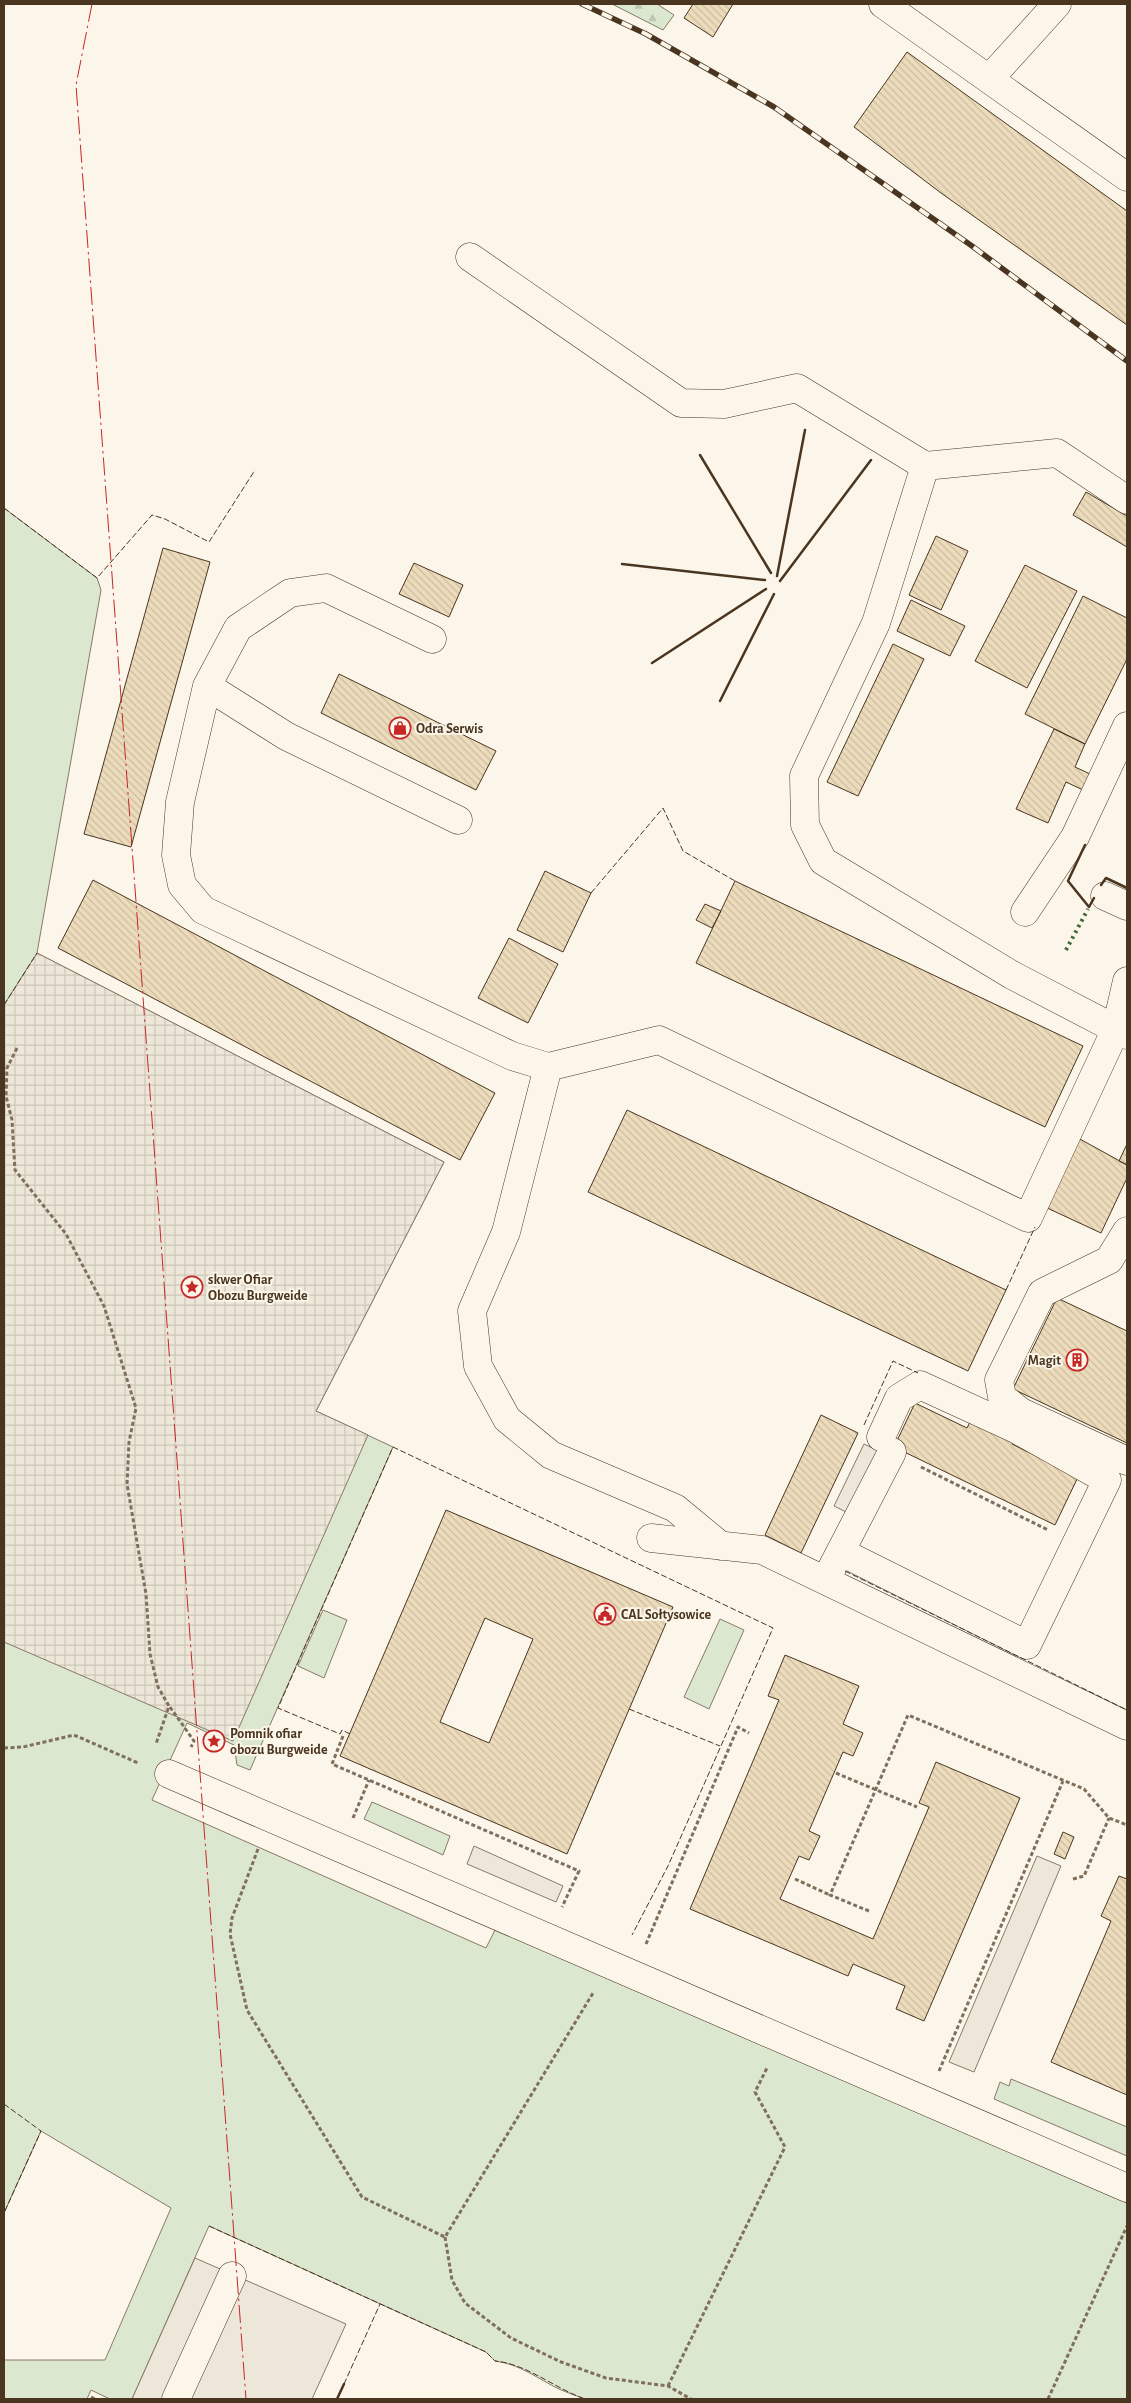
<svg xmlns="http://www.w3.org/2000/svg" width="1131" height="2403" viewBox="0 0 1131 2403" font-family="'Alegreya Sans',sans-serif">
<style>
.green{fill:#dce7d0;stroke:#887966}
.forest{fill:url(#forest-firs);stroke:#887966}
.parking{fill:#ede7d9;stroke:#887966}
.plaza{fill:url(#plaza-grid);stroke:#887966}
.building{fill:url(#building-back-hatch);stroke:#4a3520;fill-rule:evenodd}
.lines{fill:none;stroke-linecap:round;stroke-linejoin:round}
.minor-casing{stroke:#4a3520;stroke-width:29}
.path{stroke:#7f6f5c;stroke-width:3;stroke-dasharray:4 2.5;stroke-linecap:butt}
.minor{stroke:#fbf6e9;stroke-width:28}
.rail-casing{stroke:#4a3520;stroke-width:5.5}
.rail{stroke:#fbf6e9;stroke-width:4;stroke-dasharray:11;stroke-linecap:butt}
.hedge{stroke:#436837;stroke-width:4;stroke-dasharray:2.5 4;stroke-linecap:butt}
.fence{stroke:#4a3520;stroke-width:1;stroke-dasharray:6 2.5;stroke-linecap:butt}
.wall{stroke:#4a3520;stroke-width:2.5}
.power{stroke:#c62828;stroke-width:1;stroke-dasharray:18 4 2.5 4;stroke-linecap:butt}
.labels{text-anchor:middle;stroke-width:4;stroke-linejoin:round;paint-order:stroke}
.poi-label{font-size:14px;font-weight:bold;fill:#4a3520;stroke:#fbf6e9;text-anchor:start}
</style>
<defs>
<pattern id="forest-firs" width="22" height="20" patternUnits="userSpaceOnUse" patternTransform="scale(1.25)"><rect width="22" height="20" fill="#dce7d0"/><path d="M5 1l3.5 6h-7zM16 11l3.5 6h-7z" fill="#bec7b2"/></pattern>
<pattern id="plaza-grid" width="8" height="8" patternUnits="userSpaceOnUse" patternTransform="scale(1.25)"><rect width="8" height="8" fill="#ede7d9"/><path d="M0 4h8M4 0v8" fill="none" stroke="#cdc7ba"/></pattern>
<pattern id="building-back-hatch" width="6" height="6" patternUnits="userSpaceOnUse" patternTransform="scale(1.25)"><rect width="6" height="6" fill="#ecdcbc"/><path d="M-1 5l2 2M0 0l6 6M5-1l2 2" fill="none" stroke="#ccbda1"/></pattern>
</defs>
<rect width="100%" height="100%" fill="#fbf6e9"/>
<path class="green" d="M4,508l93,70 4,12 -64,363 407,209 -128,249 77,36 -143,323 -13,-5 -3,-20 -47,-22 -35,77 334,148 9,-18 632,273v196h-542c-8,-3 -17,-6 -26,-10 -21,-10 -39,-25 -64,-28l-9,-9 -277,-126 -77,173h-22l-19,-9 -4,9h-83v-39h101l66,-152 -130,-77 -37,82z
M323,1610l24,10 -23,58 -26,-12z
M720,1619l24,11 -35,79 -25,-12z
M372,1802l78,34 -7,19 -79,-36z
M1011,2079l116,48v29l-133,-57 6,-17 9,4z"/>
<path class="forest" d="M612,4h45l17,11 -11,15z"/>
<path class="parking" d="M864,1444l19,9 -31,62 -18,-9z
M474,1846l89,40 -7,16 -89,-38z
M1037,1856l24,10 -87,206 -25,-10z
M195,2258l151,66 -34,75h-180z"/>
<path class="plaza" d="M37,953l407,209 -128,249 52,24 -135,306 -229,-99v-637z"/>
<path class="building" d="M693,4h40l-20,33 -29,-19z
M907,52l220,159v114l-186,-132 -87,-66z
M1086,492l41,24v31l-54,-32z
M936,536l32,15 -27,59 -32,-15z
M163,548l47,14 -79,285 -47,-13z
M414,563l49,22 -14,32 -50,-23z
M1025,565l52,26 -50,97 -52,-27z
M1083,596l44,22v41l-42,85 -60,-30z
M911,600l54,26 -15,30 -53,-25z
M893,644l31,15 -66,137 -31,-14z
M339,674l157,77 -20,39 -155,-77z
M1054,729l31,15 -10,23 15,7 -7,16 -17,-8 -18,41 -32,-14z
M545,871l46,22 -28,59 -46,-22z
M93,880l402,213 -35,67 -402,-212z
M735,881l348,165 -38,81 -349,-164z
M705,904l16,7 -9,17 -16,-8z
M509,938l49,26 -30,59 -50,-25z
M627,1110l379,180 -38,81 -380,-179z
M1078,1138l49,27v13l-26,55 -56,-26z
M1127,1144v21l-8,-4z
M1057,1298l70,33v112l-114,-54z
M915,1403l52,25 5,-10 43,20 -3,6 66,33 -23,48 -161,-78z
M821,1415l37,18 -57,120 -36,-18z
M446,1510l227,97 -106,247 -227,-98zM485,1618l48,21 -44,104 -49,-21z
M785,1655l74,31 -16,38 20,9 -10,23 -10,-4 -34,79 11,5 -11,24 -10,-4 -19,43 93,40 56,-132 -10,-4 17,-41 84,36 -96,223 -28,-12 9,-23 -52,-22 -5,12 -158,-67 89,-209 -11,-4z
M1063,1832l11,5 -9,22 -11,-5z
M1119,1876l8,3v216l-76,-33 60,-141 -10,-5z"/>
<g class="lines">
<g class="minor-casing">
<path id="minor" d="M883,4l244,173
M990,78l67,-74
M470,257l211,146 43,1 73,-16 128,78
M1127,500l-70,-47 -132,13 -49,157 -72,153 1,49 18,36 189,114 115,60
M432,639l-106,-51 -36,5 -52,35 -31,58 -27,116 -4,53 6,30 21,25 309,146 36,11 -42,165 -34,79 6,55 29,53 44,36 124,53 46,38
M207,686l79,50 172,84
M1105,896l22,10
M1025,912l50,-75 52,-111
M548,1067l111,-27 369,178 88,-189 11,-48
M1127,1231l-18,29 -67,33 -43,87 3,17 19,15 106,49
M651,1538l111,12 365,176
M841,1552l186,93 80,-165 -91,-51 -96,-44 -21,13 -18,39
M832,1568l60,-116
M169,1774l958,414
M176,2399l56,-123"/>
</g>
<path class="path" d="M17,1048l-10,20 -1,28 6,24 3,50 51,64 38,72 32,102 -7,34 -2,42 19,110 4,60 8,33 11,19 -13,38
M921,1467l127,63
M170,1707l24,34 -3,6
M343,1736l-11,28 247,107 -17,36
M4,1748l19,-1 51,-12 64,28
M836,1773l81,34
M353,1818l16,-38
M258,1849l-26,69 -2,16 17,76 115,187 83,40 148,-244
M795,1879l35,16
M1073,1879l11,-3 25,-58
M869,1911l-39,-16 78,-180 176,74 25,29 18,7
M646,1944l92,-217 11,6
M939,2071l124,-290
M445,2237l7,43 13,23 46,35 50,24 45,16 62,8 23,13
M668,2386l117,-239 -30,-55 12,-24
M91,2397l4,2
M1048,2399l79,-173"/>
<use href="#minor" class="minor"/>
<g class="rail-casing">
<path id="rail" d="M582,4l64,30 128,73 198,139 155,115"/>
</g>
<use href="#rail" class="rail"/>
<path class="hedge" d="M1066,950l22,-41"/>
<path class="fence" d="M4,508l93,70 55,-63 13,4 44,23 46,-72
M591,893l72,-85 20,43 52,30
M4,1005l33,-52
M1006,1290l29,-63
M864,1425l29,-64 25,12
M845,1571l282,139
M629,1709l91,37
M350,1734l-8,-4 -2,4 -62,-26 115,-261 380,181 -105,238 -36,69
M4,2104l37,27 -37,82
M209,2226l277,126 9,9c32,3 59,27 90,38
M344,2384l36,-80"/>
<path class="wall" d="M700,455l71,118
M622,564l143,16
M777,576l28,-146
M780,581l91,-121
M652,663l114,-74
M720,701l54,-107
M1085,845l-17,36 21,26 5,-9
M1101,885l5,-7 21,10
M337,2399l7,-15"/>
<path class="power" d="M92,4l-16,81 170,2314"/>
</g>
<defs>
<g id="shop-ring" transform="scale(1.125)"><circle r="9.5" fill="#fbf6e9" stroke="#c62828" stroke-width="1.5"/><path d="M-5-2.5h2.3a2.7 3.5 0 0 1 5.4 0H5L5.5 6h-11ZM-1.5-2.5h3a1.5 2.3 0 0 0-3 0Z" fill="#c62828"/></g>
<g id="sight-ring" transform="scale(1.125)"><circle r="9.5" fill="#fbf6e9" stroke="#c62828" stroke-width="1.5"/><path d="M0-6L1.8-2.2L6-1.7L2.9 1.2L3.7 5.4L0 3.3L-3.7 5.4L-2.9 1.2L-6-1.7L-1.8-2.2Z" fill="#c62828"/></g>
<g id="building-ring" transform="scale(1.125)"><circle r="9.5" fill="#fbf6e9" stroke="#c62828" stroke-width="1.5"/><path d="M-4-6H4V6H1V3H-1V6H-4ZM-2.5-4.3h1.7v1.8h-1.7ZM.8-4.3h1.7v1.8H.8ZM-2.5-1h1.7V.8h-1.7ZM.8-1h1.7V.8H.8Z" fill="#c62828"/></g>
<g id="civic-ring" transform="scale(1.125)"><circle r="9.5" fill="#fbf6e9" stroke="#c62828" stroke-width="1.5"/><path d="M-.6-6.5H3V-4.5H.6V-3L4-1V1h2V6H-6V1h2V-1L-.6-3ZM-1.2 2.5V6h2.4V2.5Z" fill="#c62828"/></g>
</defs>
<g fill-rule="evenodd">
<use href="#shop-ring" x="400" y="728"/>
<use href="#sight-ring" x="192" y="1287"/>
<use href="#building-ring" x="1077" y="1360"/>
<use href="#civic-ring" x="605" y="1614"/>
<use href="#sight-ring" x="214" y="1741"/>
</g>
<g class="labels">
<g class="poi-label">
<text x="416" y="733">Odra Serwis</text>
<text x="208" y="1284">skwer Ofiar<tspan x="208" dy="16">Obozu Burgweide</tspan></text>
<text x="1061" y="1365" text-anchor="end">Magit</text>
<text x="621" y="1619">CAL Sołtysowice</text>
<text x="230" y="1738">Pomnik ofiar<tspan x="230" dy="16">obozu Burgweide</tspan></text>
</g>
</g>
<rect width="1131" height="2403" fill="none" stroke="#4a3520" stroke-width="10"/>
</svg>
